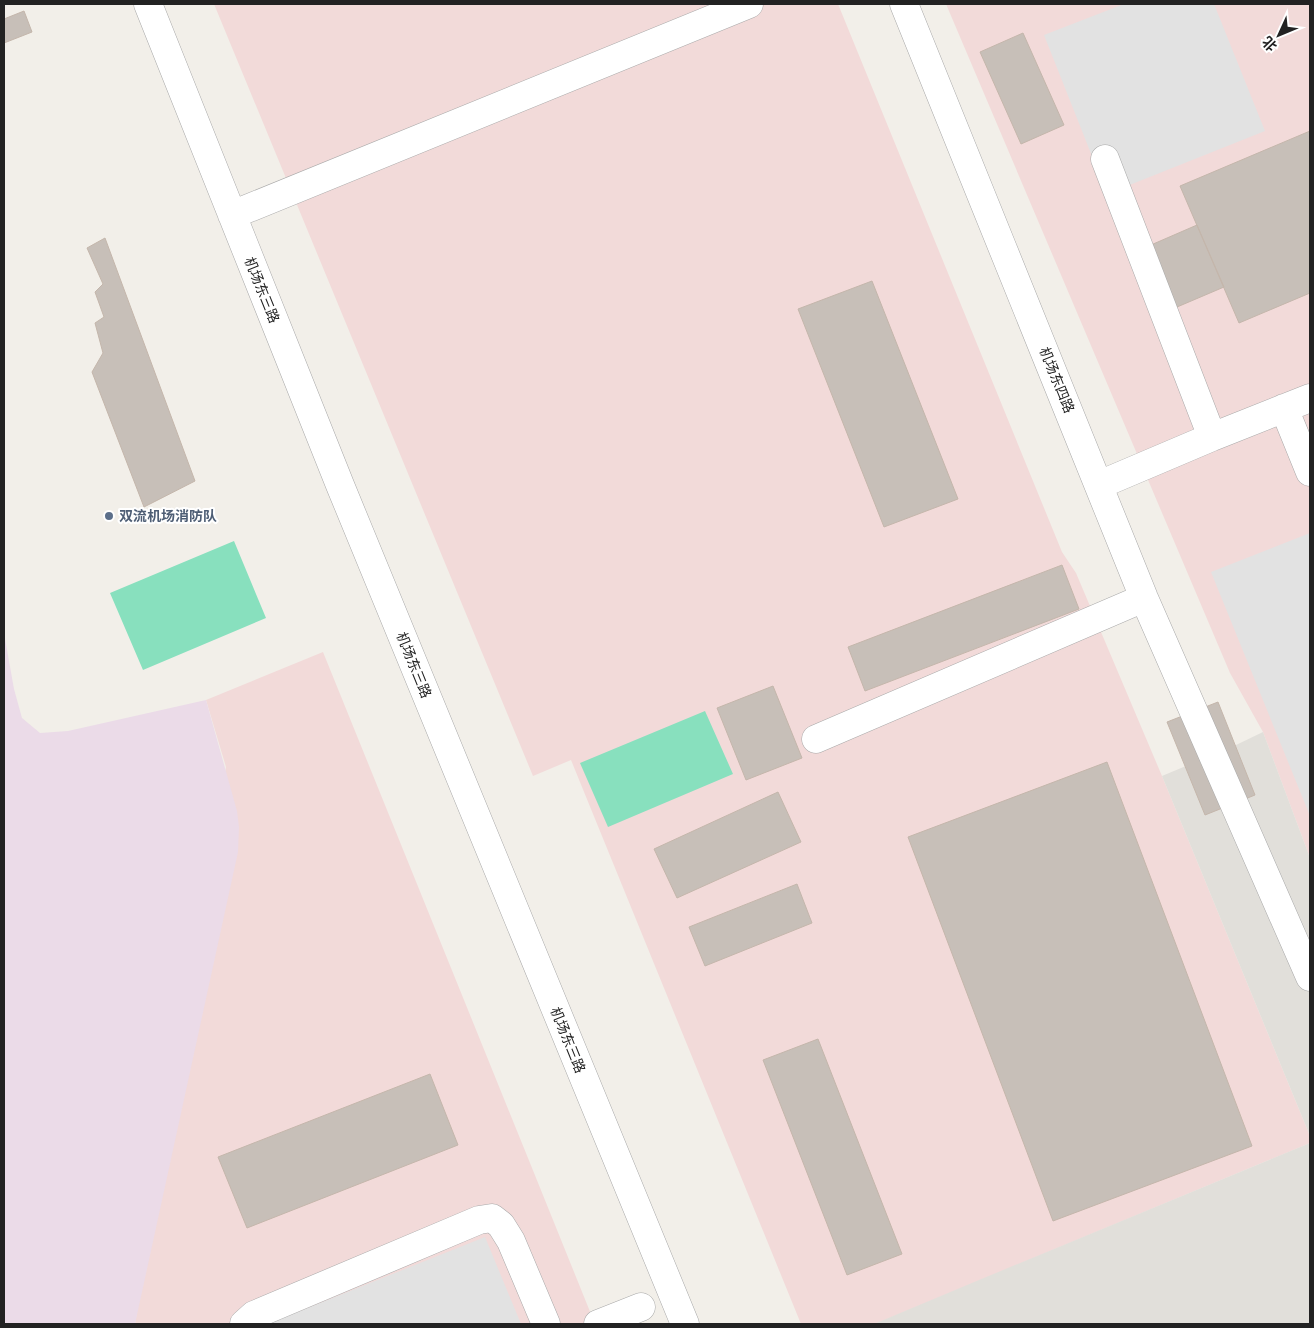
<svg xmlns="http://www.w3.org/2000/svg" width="1314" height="1328" viewBox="0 0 1314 1328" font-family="Quicksand,'Noto Sans SC',sans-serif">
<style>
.commercial{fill:#f2dad9}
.industrial{fill:#ebdbe8}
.airport{fill:#e1dfda}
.pitch{fill:#88e0be}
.parking{fill:#e2e2e2}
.building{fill:#c7bfb8;stroke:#c4b6ab}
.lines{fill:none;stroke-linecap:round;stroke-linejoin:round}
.minor-casing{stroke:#a9a9a9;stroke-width:29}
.minor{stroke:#fff;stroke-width:28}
.service-dot{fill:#5c6f8a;stroke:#fff;stroke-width:2}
.labels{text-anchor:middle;stroke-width:4;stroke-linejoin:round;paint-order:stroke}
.street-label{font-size:14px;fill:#222;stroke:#fff}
.service-label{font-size:14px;font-weight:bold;fill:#4e5e75;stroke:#fff;text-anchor:start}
</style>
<rect width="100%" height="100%" fill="#f2efe9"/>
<path class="commercial" d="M214,4h624l224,548 14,21 86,203 148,360v7l-435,181h-74l-230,-564 -38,16z
M946,4h364v854l-47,-126 -33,-59z
M323,652l207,511 65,161h-460l91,-557 -20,-67z"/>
<path class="industrial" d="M4,633l10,56 8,29 18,15 28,-2 138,-31 31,111 2,16 -1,25 -103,472h-131z"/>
<path class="airport" d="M1263,732l47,126v278l-148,-360 74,-31z
M1310,1143v181h-436l105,-44z"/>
<path class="pitch" d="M234,541l32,77 -123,52 -33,-77z
M705,711l28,63 -125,53 -28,-64z"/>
<path class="parking" d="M1124,4h90l51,127 -158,63 -63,-159z
M1310,533v283l-99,-244z
M485,1237l36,87h-250l-1,-1z"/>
<path class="building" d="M24,11l8,21 -28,11v-24z
M1023,33l41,92 -43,19 -41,-92z
M1310,131v162l-71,30 -59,-137z
M1197,225l27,62 -54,23 -26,-62z
M105,238l90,243 -51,26 -52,-135 11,-19 -8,-30 9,-6 -9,-25 8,-8 -16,-36z
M872,281l86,218 -74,28 -86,-218z
M1062,565l17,44 -214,82 -17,-44z
M773,686l29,72 -56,22 -29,-72z
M1218,702l37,93 -50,20 -38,-93z
M1107,762l145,384 -199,75 -145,-384z
M778,792l23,50 -124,56 -23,-49z
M797,884l15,39 -107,43 -16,-39z
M818,1039l84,215 -55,21 -84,-215z
M430,1074l28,71 -211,83 -29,-71z"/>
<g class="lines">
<g class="minor-casing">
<path id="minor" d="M148,4l192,481 345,839
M904,4l240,594 166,379
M1105,159l107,278
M232,215l517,-211
M1284,408l26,64
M1099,485l113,-48 98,-39
M816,739l328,-141
M244,1324l10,-9 225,-95 13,-2 9,7 10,16 35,83
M598,1324l43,-17"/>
</g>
<use href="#minor" class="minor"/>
</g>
<circle class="service-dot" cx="109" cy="516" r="5"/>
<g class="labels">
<g class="street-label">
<text transform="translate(262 290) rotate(68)" y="5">机场东三路</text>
<text transform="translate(1057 380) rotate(68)" y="5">机场东四路</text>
<text transform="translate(414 665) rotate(68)" y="5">机场东三路</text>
<text transform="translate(568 1040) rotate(68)" y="5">机场东三路</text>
</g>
<g class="service-label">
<text x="119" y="521">双流机场消防队</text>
</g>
</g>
<rect width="1314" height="1328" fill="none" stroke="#222222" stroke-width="10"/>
<g transform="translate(1279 35) rotate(226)" stroke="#ffffff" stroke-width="4" paint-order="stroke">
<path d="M0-4L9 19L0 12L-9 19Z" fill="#222222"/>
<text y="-8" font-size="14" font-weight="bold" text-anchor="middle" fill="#222222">北</text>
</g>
</svg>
